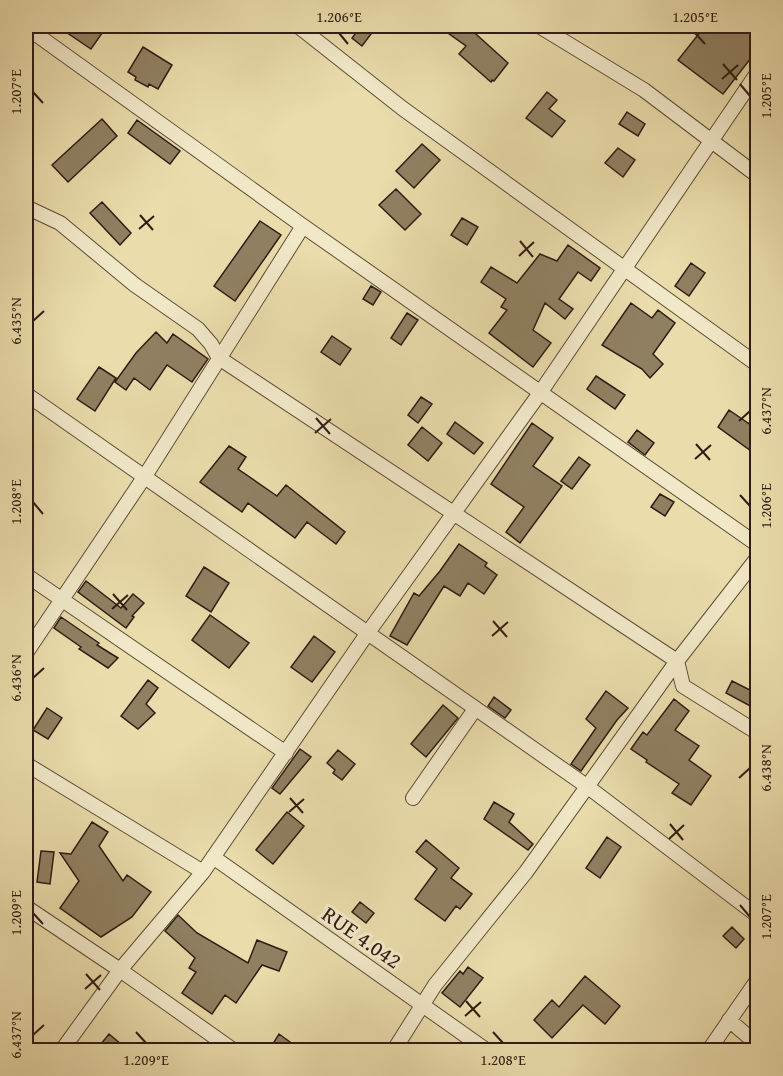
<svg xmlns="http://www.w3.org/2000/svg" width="783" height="1076" viewBox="0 0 783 1076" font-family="'Gentium Book Plus',serif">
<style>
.building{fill:#908062;stroke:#2f1c12;stroke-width:1.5}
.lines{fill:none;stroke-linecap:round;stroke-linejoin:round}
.street-casing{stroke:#5e4c38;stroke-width:16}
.street{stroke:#f1e8c8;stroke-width:14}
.ticks{fill:none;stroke:#2f1c12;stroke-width:2}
.labels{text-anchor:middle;stroke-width:6;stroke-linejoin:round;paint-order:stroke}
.street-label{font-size:22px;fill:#2f1c12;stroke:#f1e8c8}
.neatline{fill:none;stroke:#2f1c12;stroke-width:2}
.ticks-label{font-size:15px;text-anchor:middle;fill:#2f1c12}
</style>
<rect width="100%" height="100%" fill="#eadcab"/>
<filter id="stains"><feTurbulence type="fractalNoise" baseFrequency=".00333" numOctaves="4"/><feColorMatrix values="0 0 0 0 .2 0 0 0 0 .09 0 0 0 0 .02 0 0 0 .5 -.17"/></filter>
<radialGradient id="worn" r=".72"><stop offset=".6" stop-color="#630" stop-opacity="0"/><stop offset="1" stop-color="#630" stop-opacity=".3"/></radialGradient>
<path class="building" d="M57,26h50l-16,23z
M361,26h16l-15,20 -10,-8z
M438,26h29l41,37 -14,18 -2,-1 -1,2 -32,-28 7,-8z
M705,26h53v23l-35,45 -45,-34z
M143,47l29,18 -14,24 -9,-5 -1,3 -13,-7 1,-3 -8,-5z
M547,92l10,8 -8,9 16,12 -13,16 -26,-19z
M627,112l18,12 -7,12 -19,-12z
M102,119l15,17 -49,46 -16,-17z
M137,120l43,31 -10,13 -42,-31z
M422,144l18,16 -26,28 -18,-17z
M618,148l17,12 -12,17 -18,-14z
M396,189l25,25 -16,16 -26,-25z
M102,202l29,31 -11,12 -30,-32z
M462,218l16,9 -11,18 -16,-10z
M260,221l21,14 -46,66 -21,-15z
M568,245l32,23 -9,13 -13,-9 -19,27 14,10 -8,10 -20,-16 -12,27 18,13 -18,24 -44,-34 18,-23 -6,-3 5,-8 -25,-17 10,-15 26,16 23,-29 17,7z
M691,263l14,10 -16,23 -14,-10z
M371,286l10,6 -8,13 -10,-6z
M631,303l21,15 6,-8 17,13 -22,31 10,10 -13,14 -8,-9 -40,-24z
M407,313l11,7 -17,25 -10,-7z
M156,332l11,11 6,-9 35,25 -16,23 -25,-17 -17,25 -16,-12 -8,12 -11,-8 21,-29z
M332,336l19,13 -11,16 -19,-13z
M99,367l17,11 -21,33 -18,-12z
M596,376l29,19 -10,14 -28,-20z
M421,397l11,7 -14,19 -10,-8z
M729,410l29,20v26l-40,-29z
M455,422l28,21 -9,11 -27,-20z
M532,423l21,15 -20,28 29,20 -42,57 -14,-11 18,-25 -33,-23z
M422,427l20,16 -14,18 -20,-16z
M637,430l17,13 -9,12 -17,-13z
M229,446l17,11 -8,12 39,27 9,-11 59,47 -9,12 -29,-22 -12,16 -47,-35 -6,9 -42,-30z
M579,457l11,8 -18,24 -11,-8z
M660,494l14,8 -9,14 -14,-9z
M459,544l28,19 -2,3 12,9 -13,19 -16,-11 -8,13 -16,-10 -37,59 -17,-9 24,-43 5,3 21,-25z
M204,567l25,16 -18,29 -25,-16z
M86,581l35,27 12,-14 11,9 -12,13 2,1 -8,11 -48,-36z
M210,615l39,28 -20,25 -37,-28z
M61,617l38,26 -2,2 21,13 -10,10 -29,-19 2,-2 -27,-19z
M314,636l21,16 -23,30 -21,-15z
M148,680l10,8 -12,16 9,9 -17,16 -17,-13z
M732,681l26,13 -6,13 -26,-14z
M606,691l22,17 -11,12 -36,51 -10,-7 25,-36 -10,-9z
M494,697l17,13 -6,8 -17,-12z
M674,699l15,12 -14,19 24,16 -10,14 22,16 -20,29 -19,-12 7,-9 -33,-22 1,-2 -16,-11 12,-17 4,3z
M443,705l15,13 -32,39 -15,-13z
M47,708l15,10 -14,21 -15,-9z
M300,749l11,8 -31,37 -8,-6z
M338,750l17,14 -13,16 -9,-7 2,-3 -8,-7z
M494,802l20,12 -5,8 24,22 -5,6 -44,-31z
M287,812l17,14 -31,38 -17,-14z
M92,822l16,10 -9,14 24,35 4,-6 24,17 -19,25 -31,20 -41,-29 19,-27 -19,-28 11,1z
M607,837l14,10 -21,31 -14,-10z
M426,840l33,28 -8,10 21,16 -12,15 -4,-3 -11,15 -30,-22 22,-30 -21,-17z
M41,851l13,1 -4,32 -13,-2z
M360,902l14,11 -8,10 -14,-11z
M178,915l19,18 51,30 9,-23 30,12 -8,19 -17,-6 -26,38 -11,-8 -13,19 -30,-21 14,-21 -7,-4 6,-10 -30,-27z
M732,927l12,12 -8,9 -13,-12z
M468,967l15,11 -23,29 -18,-14 18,-22 3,3z
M585,976l35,30 -15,18 -22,-19 -31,33 -18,-18 18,-20 7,7z
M109,1034l19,16h-32z
M279,1034l22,16h-32z"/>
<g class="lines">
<g class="street-casing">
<path id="street" d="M298,26l104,82 356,257
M539,26l105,64 114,86
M26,27l277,199 455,319
M26,207l34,16 75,62 63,44 13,15 8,14 458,303 6,25 75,47
M26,394l562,393 170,129
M26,575l260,178
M26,653l119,-177 158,-250
M26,764l177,108
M413,798l62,-89
M213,857l273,193
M26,907l94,63 113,80
M729,1020l29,25
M62,1050l58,-80 83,-98 164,-238 173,-241 218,-321
M394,1050l41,-65 91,-113 151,-211 81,-104
M709,1050l49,-71"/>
</g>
<use href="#street" class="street"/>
</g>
<path class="ticks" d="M339,33l9,11M695,33l10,11M723,64l14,16M722,79l16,-14M740,84l10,12M33,92l10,11M140,215l13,15M139,229l15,-13M520,241l13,16M519,256l15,-14M33,321l11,-10M316,418l14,16M739,421l11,-10M315,433l16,-14M696,444l14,16M695,459l16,-14M740,495l10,11M33,502l10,12M113,594l14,16M112,609l16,-14M493,621l14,16M492,636l16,-14M33,678l11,-10M739,778l11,-10M290,798l13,15M289,812l15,-13M670,824l13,16M669,839l15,-14M740,905l10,12M33,913l10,11M86,974l14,16M85,989l16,-14M466,1001l14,16M465,1016l16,-14M136,1032l10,11M493,1032l10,11M33,1035l11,-10"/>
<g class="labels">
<g class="street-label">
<text transform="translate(362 937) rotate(35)" y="8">RUE 4.042</text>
</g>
</g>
<rect width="783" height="1076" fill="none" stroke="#eadcab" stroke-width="66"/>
<rect x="33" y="33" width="717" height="1010" class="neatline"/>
<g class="ticks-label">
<text x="339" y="22">1.206°E</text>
<text x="695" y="22">1.205°E</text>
<text transform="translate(16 92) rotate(-90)" y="5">1.207°E</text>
<text transform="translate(766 96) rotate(-90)" y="5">1.205°E</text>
<text transform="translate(16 321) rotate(-90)" y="5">6.435°N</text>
<text transform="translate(766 411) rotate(-90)" y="5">6.437°N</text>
<text transform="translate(16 502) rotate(-90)" y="5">1.208°E</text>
<text transform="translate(766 506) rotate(-90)" y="5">1.206°E</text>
<text transform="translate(16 678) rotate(-90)" y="5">6.436°N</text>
<text transform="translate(766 768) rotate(-90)" y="5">6.438°N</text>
<text transform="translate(16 913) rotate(-90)" y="5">1.209°E</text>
<text transform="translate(766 917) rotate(-90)" y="5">1.207°E</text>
<text transform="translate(16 1035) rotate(-90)" y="5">6.437°N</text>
<text x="146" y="1065">1.209°E</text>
<text x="503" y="1065">1.208°E</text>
</g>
<rect width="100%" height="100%" filter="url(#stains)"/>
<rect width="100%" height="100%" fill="url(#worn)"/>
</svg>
